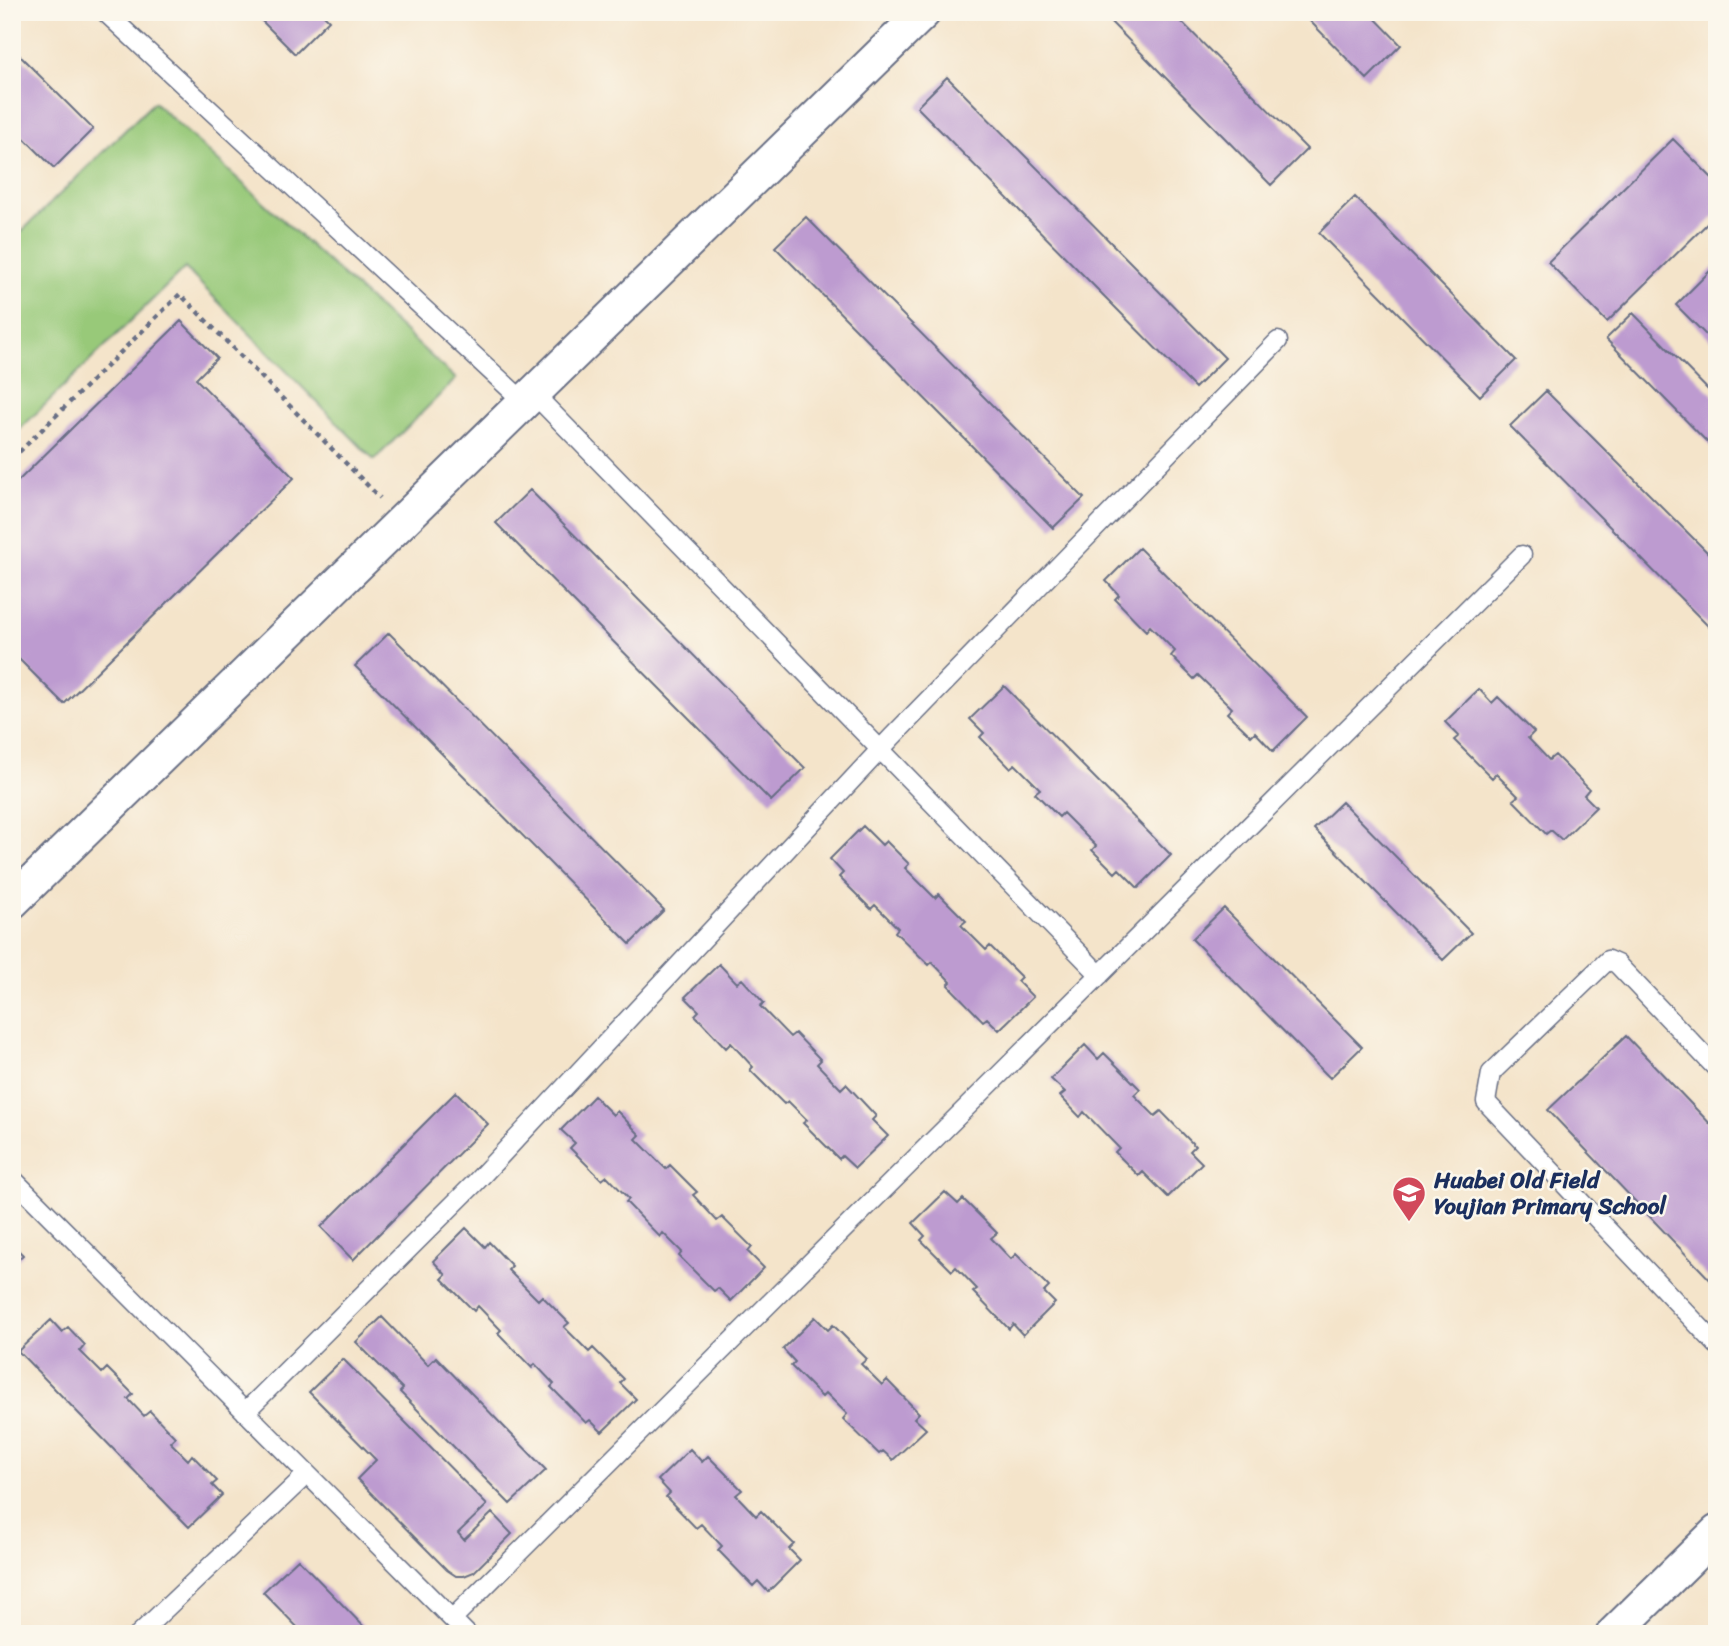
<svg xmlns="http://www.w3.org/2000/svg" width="1729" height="1646" viewBox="0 0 1729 1646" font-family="Sriracha,sans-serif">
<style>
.green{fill:#98c979;stroke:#5a7c6c;stroke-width:2}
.building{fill:#bd9bd0}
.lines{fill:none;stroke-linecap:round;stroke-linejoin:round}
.lane-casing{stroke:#676e84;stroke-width:21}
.street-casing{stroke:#676e84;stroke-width:37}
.path{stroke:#676e84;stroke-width:4.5;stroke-dasharray:5 5;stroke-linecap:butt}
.lane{stroke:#fff;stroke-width:18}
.street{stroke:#fff;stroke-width:33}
.labels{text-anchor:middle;stroke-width:5;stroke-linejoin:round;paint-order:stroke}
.poi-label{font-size:23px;font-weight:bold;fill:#1b2f5e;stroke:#fbf7ec;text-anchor:start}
</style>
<rect width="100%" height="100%" fill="#fbf7ec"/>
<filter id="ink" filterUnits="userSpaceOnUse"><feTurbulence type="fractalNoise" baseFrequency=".0143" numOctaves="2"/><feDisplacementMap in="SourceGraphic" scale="14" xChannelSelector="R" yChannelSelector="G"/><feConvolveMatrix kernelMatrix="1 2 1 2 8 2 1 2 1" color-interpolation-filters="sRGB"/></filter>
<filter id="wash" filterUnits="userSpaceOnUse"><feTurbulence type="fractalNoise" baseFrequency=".00686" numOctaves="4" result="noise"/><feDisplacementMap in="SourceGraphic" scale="28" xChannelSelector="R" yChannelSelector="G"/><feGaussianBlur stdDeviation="1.57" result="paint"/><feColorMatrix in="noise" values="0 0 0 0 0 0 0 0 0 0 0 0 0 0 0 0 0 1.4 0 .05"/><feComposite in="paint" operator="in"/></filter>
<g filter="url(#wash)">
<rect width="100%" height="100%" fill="#f4e4ca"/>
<path class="green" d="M154,102l302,277 -82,81 -189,-192 -173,169v-196z"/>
<g id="blocks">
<path class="building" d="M253,12h68l8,8 -34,34z
M1101,12h71l135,137 -36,36z
M1301,12h68l32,33 -34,34z
M12,48l81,81 -39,39 -42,-42z
M947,77l278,281 -30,30 -278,-281z
M1673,139l44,44v31l-110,108 -59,-60z
M1355,197l161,163 -36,36 -161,-163z
M806,217l278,281 -31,30 -278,-281z
M1717,264v82l-41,-41z
M1633,313l84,86v53l-111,-113z
M181,321l36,37 -21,21 98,99 -230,226 -52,-52v-165z
M1546,391l171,171v73l-207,-209z
M530,490l275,278 -34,33 -275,-278z
M1139,548l168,169 -34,34 -18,-19 -4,4 -24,-23 5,-5 -34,-33 -4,4 -23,-23 4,-5 -25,-25 -4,5 -31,-32 4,-4 -13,-14z
M389,633l275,277 -34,34 -275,-278z
M1004,686l167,169 -33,33 -19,-19 -4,4 -23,-23 4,-4 -33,-33 -4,4 -24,-24 5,-4 -25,-25 -5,4 -30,-31 4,-4 -14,-14z
M1479,689l13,14 6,-6 36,35 -6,6 21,22 6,-5 34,34 -5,6 12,12 -34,33 -11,-10 -5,4 -33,-34 5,-4 -22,-22 -4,4 -38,-38 5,-4 -14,-14z
M1342,802l129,131 -28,27 -129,-131z
M863,826l19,19 4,-4 23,23 -4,4 30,30 4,-4 27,27 -5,4 25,25 4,-4 31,31 -4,4 16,16 -34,33 -12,-12 -4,3 -35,-36 3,-3 -19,-20 -3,3 -34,-33 3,-4 -23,-23 -4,4 -32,-32 4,-4 -13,-14z
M1224,908l138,139 -32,31 -138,-139z
M719,964l18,19 5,-4 22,24 -4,3 30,31 5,-4 26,27 -4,4 24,25 5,-5 30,32 -4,4 16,16 -33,32 -13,-12 -3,3 -36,-36 4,-3 -19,-19 -4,3 -34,-34 3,-3 -22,-24 -5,5 -31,-33 4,-4 -14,-14z
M1626,1036l91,95v156l-169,-177z
M1085,1045l13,14 6,-6 36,36 -6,6 21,21 6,-5 34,35 -5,5 12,12 -34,34 -25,-25 -4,4 -24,-24 4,-4 -35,-36 -4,5 -20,-21 5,-4 -14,-13z
M456,1092l32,32 -135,136 -32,-33z
M594,1096l19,19 4,-4 23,24 -4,4 30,30 4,-4 27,27 -4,3 24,26 5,-4 30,30 -4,5 16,16 -33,33 -13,-13 -4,3 -35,-35 3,-4 -19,-19 -3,4 -34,-35 3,-3 -22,-23 -5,4 -32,-32 5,-5 -14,-13z
M945,1192l13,12 5,-5 34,34 -6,5 20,21 5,-5 33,33 -5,5 11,11 -32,32 -10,-11 -4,5 -36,-37 4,-3 -21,-22 -4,4 -31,-31 4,-4 -12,-13z
M466,1228l19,19 4,-5 23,24 -4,4 30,30 4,-4 27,27 -5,4 25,25 4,-4 31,31 -4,4 16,16 -34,33 -12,-12 -4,3 -35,-36 3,-3 -19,-20 -3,4 -34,-35 3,-3 -23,-24 -4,5 -32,-32 4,-4 -13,-14z
M12,1244l11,11 -11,10z
M382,1317l46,48 8,-8 110,113 -36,34 -110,-112 3,-3 -47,-47z
M815,1317l13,13 5,-5 34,34 -6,5 21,21 5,-5 32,33 -5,5 12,11 -33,31 -10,-9 -4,3 -36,-35 4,-5 -21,-21 -4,4 -31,-31 4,-4 -12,-13z
M51,1320l11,12 6,-5 17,18 -5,6 22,22 5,-5 26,26 -5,5 16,17 6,-5 25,26 -5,5 18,18 4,-5 25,26 -5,4 10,10 -33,32 -171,-176z
M343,1359l144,146 -29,28 6,7 28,-27 20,21 -38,38 -10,4h-8l-9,-6 -90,-91 19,-19 -67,-68z
M690,1449l12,13 6,-6 34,34 -6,5 20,21 5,-5 33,33 -5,5 11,11 -32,32 -10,-11 -5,5 -35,-36 4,-4 -21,-22 -5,4 -30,-31 4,-4 -12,-13z
M298,1559l73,75h-67l-41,-42z"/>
</g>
</g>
<g filter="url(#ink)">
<use href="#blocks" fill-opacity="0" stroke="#676e84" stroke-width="2"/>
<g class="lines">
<g class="lane-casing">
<path id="lane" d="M105,12l419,390
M533,393l567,582
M1717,1069l-100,-105 -9,-4 -117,113 -5,29 231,243
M12,1178l455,456
M245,1412l230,-229 417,-446 386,-396
M452,1619l1070,-1064
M139,1634l168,-160"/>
</g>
<g class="street-casing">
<path id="street" d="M12,902l912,-890
M1613,1634l104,-102"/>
</g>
<path class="path" d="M12,459l168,-165 200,204"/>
<use href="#lane" class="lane"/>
<use href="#street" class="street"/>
</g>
</g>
<defs>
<g id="school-pin" transform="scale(1.75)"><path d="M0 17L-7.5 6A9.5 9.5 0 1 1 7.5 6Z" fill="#d1495b" stroke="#fbf7ec"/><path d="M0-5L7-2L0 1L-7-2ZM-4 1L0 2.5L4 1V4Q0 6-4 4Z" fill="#fff"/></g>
</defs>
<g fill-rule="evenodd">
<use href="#school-pin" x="1409" y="1193"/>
</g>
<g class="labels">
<g class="poi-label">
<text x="1434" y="1188">Huabei Old Field<tspan x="1434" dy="26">Youjian Primary School</tspan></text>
</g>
</g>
<rect width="1729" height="1646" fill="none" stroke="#fbf7ec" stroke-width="42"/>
</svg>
